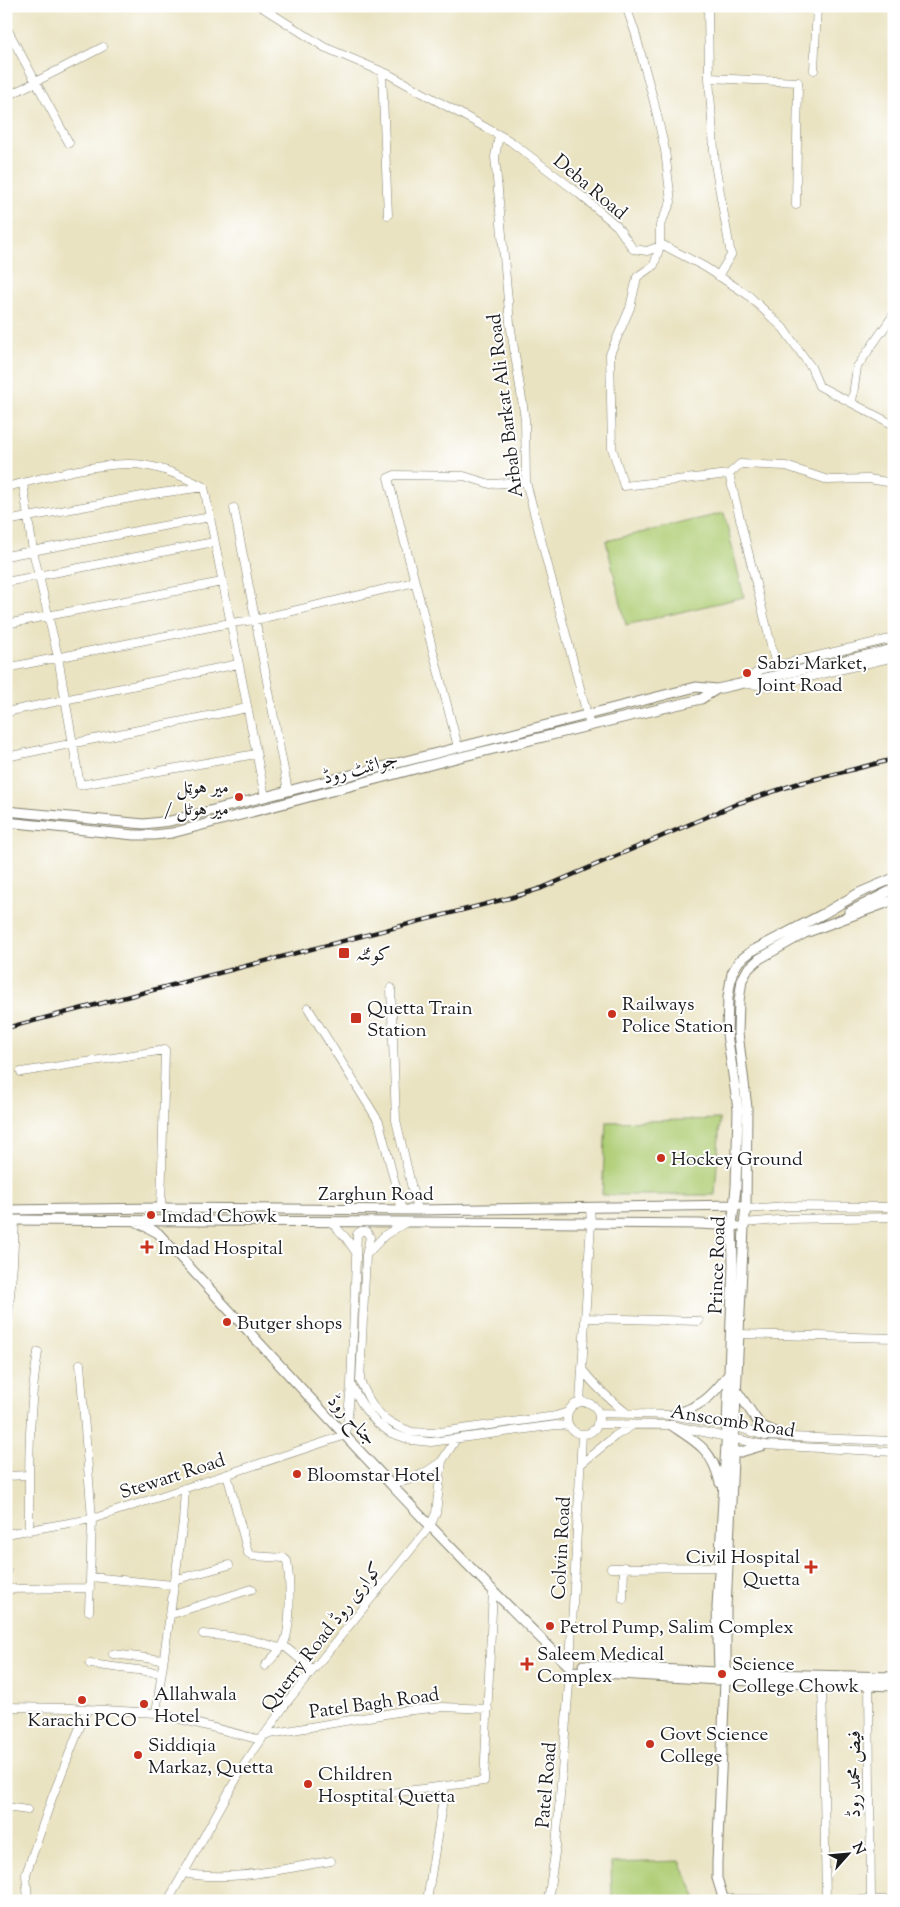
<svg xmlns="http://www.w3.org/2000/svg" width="900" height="1907" viewBox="0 0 900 1907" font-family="'Sorts Mill Goudy',Amiri,serif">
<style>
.green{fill:#afcd75;stroke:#667448}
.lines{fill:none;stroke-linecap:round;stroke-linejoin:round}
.minor-casing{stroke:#83806f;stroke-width:9}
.major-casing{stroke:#83806f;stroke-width:11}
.minor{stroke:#fff;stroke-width:8}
.major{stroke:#fff;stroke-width:9}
.rail-casing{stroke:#1c1c1c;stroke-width:4.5}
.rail{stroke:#fff;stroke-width:2.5;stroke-dasharray:8;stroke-linecap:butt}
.poi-dot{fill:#c8321e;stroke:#fff;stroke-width:2}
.labels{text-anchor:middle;stroke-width:4;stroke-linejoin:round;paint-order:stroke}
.street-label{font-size:19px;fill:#1c1c1c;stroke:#fff}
.poi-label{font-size:19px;fill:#1c1c1c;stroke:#fff;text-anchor:start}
</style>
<rect width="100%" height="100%" fill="#fff"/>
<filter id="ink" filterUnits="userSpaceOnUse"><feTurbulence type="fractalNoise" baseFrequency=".02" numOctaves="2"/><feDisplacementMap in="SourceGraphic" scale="10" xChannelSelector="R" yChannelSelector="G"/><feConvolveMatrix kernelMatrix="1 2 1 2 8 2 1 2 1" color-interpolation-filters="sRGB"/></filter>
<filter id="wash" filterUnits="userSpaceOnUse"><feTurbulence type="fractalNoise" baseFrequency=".0096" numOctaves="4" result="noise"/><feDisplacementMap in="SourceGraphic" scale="20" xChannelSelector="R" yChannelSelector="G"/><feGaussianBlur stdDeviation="1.12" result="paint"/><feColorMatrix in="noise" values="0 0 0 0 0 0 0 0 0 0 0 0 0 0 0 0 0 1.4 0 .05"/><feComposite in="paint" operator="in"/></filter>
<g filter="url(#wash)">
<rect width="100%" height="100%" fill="#eae3c2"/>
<path class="green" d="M724,513l20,84 -118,28 -20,-84z
M720,1119l-5,76h-113l4,-73z
M680,1861l18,40h-86l-1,-38z"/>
</g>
<g filter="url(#ink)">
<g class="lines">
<g class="minor-casing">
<path id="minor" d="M260,6l64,41 66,28 120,66 67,51 40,34 16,23 14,2 16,-6 42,22 43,28 35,33 28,39 8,19 75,39
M626,6l9,26 19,70 11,48 6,52 -11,23v21l-6,19 -17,12 -7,31 -20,46 2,94 12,38 105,-12 11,-10 46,2 42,14 40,-1 26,4
M708,6l1,72 6,86 16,91 -13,21
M626,8l12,-2
M6,27l63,116
M814,70l3,-64
M382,72l6,143
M709,78l89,4 -2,123
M6,97l97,-50
M499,135l-4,22 15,166 15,96 1,63 64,244
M852,402l5,-35 37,-53
M729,474l47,191
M23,483l10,68 25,106 22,128 176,-31
M6,487c39,-9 81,-22 121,-23 26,-1 54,11 77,23
M204,487l61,310
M234,508l54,283
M6,521l147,-27 51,-7
M6,556l204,-39
M6,582l208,-40
M6,624l216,-42
M6,668l224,-45 25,-3 160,-38
M743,682l19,-13 132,-31
M747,684l24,2 123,-29
M6,712l232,-48
M458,747l-70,-269 7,-3 69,1 26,8 36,-2
M6,757l241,-49
M391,988l5,132 21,90
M308,1008l71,114 23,88
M21,1072l144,-22 -4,158
M746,1209l41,-3 107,1
M331,1222l15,16 9,13
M744,1223l45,-4 105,-2
M368,1253l17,-18 20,-12
M585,1318l114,3
M739,1334l155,4
M6,1337l7,-73 2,-44
M80,1364l12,155 -3,92
M582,1369c13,18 28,31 46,45
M580,1402l11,-179 -1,-15
M567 1418a16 16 0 1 1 32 0a16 16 0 1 1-32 0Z
M568,1412l-12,4 -124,17 -20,-1 -15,-6 -12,-7 -13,-14 -12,-24 6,-126 4,-18 -4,-6h-5l-4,3 -6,151 14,24 12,14 14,10 20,7 20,2 125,-17 13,1
M598,1413l74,2 64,12 29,9 129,5
M597,1424l74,1 93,20 130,7
M581,1464l34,-28 18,-11
M227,1474l21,79 5,3 31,2 3,3c3,17 5,69 -4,84 -5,8 -12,14 -18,21
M6,1476l23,-1
M391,1484c21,-3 35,-11 51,-23
M29,1531c0,-61 -1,-120 9,-179
M6,1534l86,-15 254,-84 5,-50
M611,1568l108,-1
M6,1570h1
M91,1577l82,8
M174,1580l55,-15
M6,1589l84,-1
M623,1599l1,-32
M169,1615l83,-26
M203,1634l41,4 36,10
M283,1645l29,24
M113,1654l50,6
M90,1664l71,9
M570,1664l12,-230
M822,1679l4,222
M869,1680l2,221
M6,1707l64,1 86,5 105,27
M156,1713l27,-191 2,-34
M264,1735l139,-24 40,-4 45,2
M375,1795l70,-9
M6,1807l21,3
M184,1873c46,10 101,-5 147,-12
M723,1899l171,1
M28,1901l-2,-27 26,-76 35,-89
M168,1901l76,-136 43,-63 143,-176 6,-13 6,-52 14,-22
M427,1901l18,-115 39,-5 9,-191
M548,1901l8,-55 14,-175"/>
</g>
<g class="major-casing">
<path id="major" d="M6,811l138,13 26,-3 526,-134 21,2 177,-40
M6,822l128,13h20l18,-2 288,-76 241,-58 16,-10
M849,912l45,-23
M6,1210l155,-2 256,2 321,-5
M6,1220l585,3 108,1 37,2
M137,1222l21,11c135,146 268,294 410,432
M737,1391l23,34 27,12
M672,1415c28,-8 39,-17 56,-40
M671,1425c27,18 41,24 49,58
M734,1454l30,-9
M583,1665l133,7
M719,1669l-2,-61 10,-182 6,-161 -1,-39 4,-39 2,-78 -11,-75 1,-37 4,-24 7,-12 13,-10 71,-37 36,-21 35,-15
M726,1669v-61l18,-381 2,-22 1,-97 -9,-75 1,-32 3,-21 6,-11 11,-10 46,-26 89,-33
M571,1671l147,9
M729,1673l165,4
M727,1680l167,6
M724,1901l-7,-23v-15l8,-182"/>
</g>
<use href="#minor" class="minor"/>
<use href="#major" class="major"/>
<g class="rail-casing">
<path id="rail" d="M6,1028l511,-132 25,-8 197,-85 57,-19 98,-25"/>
</g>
<use href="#rail" class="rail"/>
</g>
</g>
<g class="poi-dot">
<circle cx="747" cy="673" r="5"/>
<circle cx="239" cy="797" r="5"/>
<rect x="338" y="947" width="12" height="12" rx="2.5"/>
<circle cx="612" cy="1014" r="5"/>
<rect x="350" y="1012" width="12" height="12" rx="2.5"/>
<circle cx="661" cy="1158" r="5"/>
<circle cx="151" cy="1215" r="5"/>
<path d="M144.5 1239.5h5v5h5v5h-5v5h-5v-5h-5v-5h5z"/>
<circle cx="227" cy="1322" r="5"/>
<circle cx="297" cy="1474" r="5"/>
<path d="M808.5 1559.5h5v5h5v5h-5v5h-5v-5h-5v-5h5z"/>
<circle cx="550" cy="1626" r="5"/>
<path d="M524.5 1656.5h5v5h5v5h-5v5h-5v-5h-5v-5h5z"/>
<circle cx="722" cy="1674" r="5"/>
<circle cx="82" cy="1700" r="5"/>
<circle cx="144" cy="1704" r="5"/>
<circle cx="650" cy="1744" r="5"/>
<circle cx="138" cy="1755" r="5"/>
<circle cx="308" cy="1784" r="5"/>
</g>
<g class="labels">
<g class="street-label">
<text transform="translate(591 186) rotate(40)" y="7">Deba Road</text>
<text transform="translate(504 406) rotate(-97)" y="7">Arbab Barkat Ali Road</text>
<text transform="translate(360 767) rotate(-15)" y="7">جوائنٹ روڈ</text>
<text x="376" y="1200">Zarghun Road</text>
<text transform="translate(716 1265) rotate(-88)" y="7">Prince Road</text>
<text transform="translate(353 1419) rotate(47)" y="7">جناح روڈ</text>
<text transform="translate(733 1420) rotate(9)" y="7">Anscomb Road</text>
<text transform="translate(172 1475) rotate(-18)" y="7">Stewart Road</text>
<text transform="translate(560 1548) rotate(-87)" y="7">Colvin Road</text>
<text transform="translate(321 1636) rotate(-52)" y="7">Querry Road کواری روڈ</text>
<text transform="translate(374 1702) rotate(-8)" y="7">Patel Bagh Road</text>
<text transform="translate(853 1774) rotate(-90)" y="7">فیض محمد روڈ</text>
<text transform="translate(545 1785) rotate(-85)" y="7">Patel Road</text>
</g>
<g class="poi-label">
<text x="757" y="669">Sabzi Market,<tspan x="757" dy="22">Joint Road</tspan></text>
<text x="229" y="793" text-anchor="end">میر هوټل<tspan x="229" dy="22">/ میر ہوٹل</tspan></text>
<text x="355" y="960">کوئٹہ</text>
<text x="622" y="1010">Railways<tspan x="622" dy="22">Police Station</tspan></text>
<text x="367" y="1014">Quetta Train<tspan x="367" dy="22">Station</tspan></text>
<text x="671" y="1165">Hockey Ground</text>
<text x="161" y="1222">Imdad Chowk</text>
<text x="158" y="1254">Imdad Hospital</text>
<text x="237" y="1329">Butger shops</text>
<text x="307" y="1481">Bloomstar Hotel</text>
<text x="800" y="1563" text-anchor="end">Civil Hospital<tspan x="800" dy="22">Quetta</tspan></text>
<text x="560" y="1633">Petrol Pump, Salim Complex</text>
<text x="537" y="1660">Saleem Medical<tspan x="537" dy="22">Complex</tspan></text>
<text x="732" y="1670">Science<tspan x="732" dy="22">College Chowk</tspan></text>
<text x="154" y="1700">Allahwala<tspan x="154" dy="22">Hotel</tspan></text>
<text x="82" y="1726" text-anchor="middle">Karachi PCO</text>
<text x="660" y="1740">Govt Science<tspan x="660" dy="22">College</tspan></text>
<text x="148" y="1751">Siddiqia<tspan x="148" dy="22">Markaz, Quetta</tspan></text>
<text x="318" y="1780">Children<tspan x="318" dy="22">Hosptital Quetta</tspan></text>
</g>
</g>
<rect width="900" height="1907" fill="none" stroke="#fff" stroke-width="25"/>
<g transform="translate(848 1854) rotate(63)" stroke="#ffffff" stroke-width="4" paint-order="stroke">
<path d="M0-4L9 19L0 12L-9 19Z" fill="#1c1c1c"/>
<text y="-8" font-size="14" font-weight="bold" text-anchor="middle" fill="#1c1c1c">N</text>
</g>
</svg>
